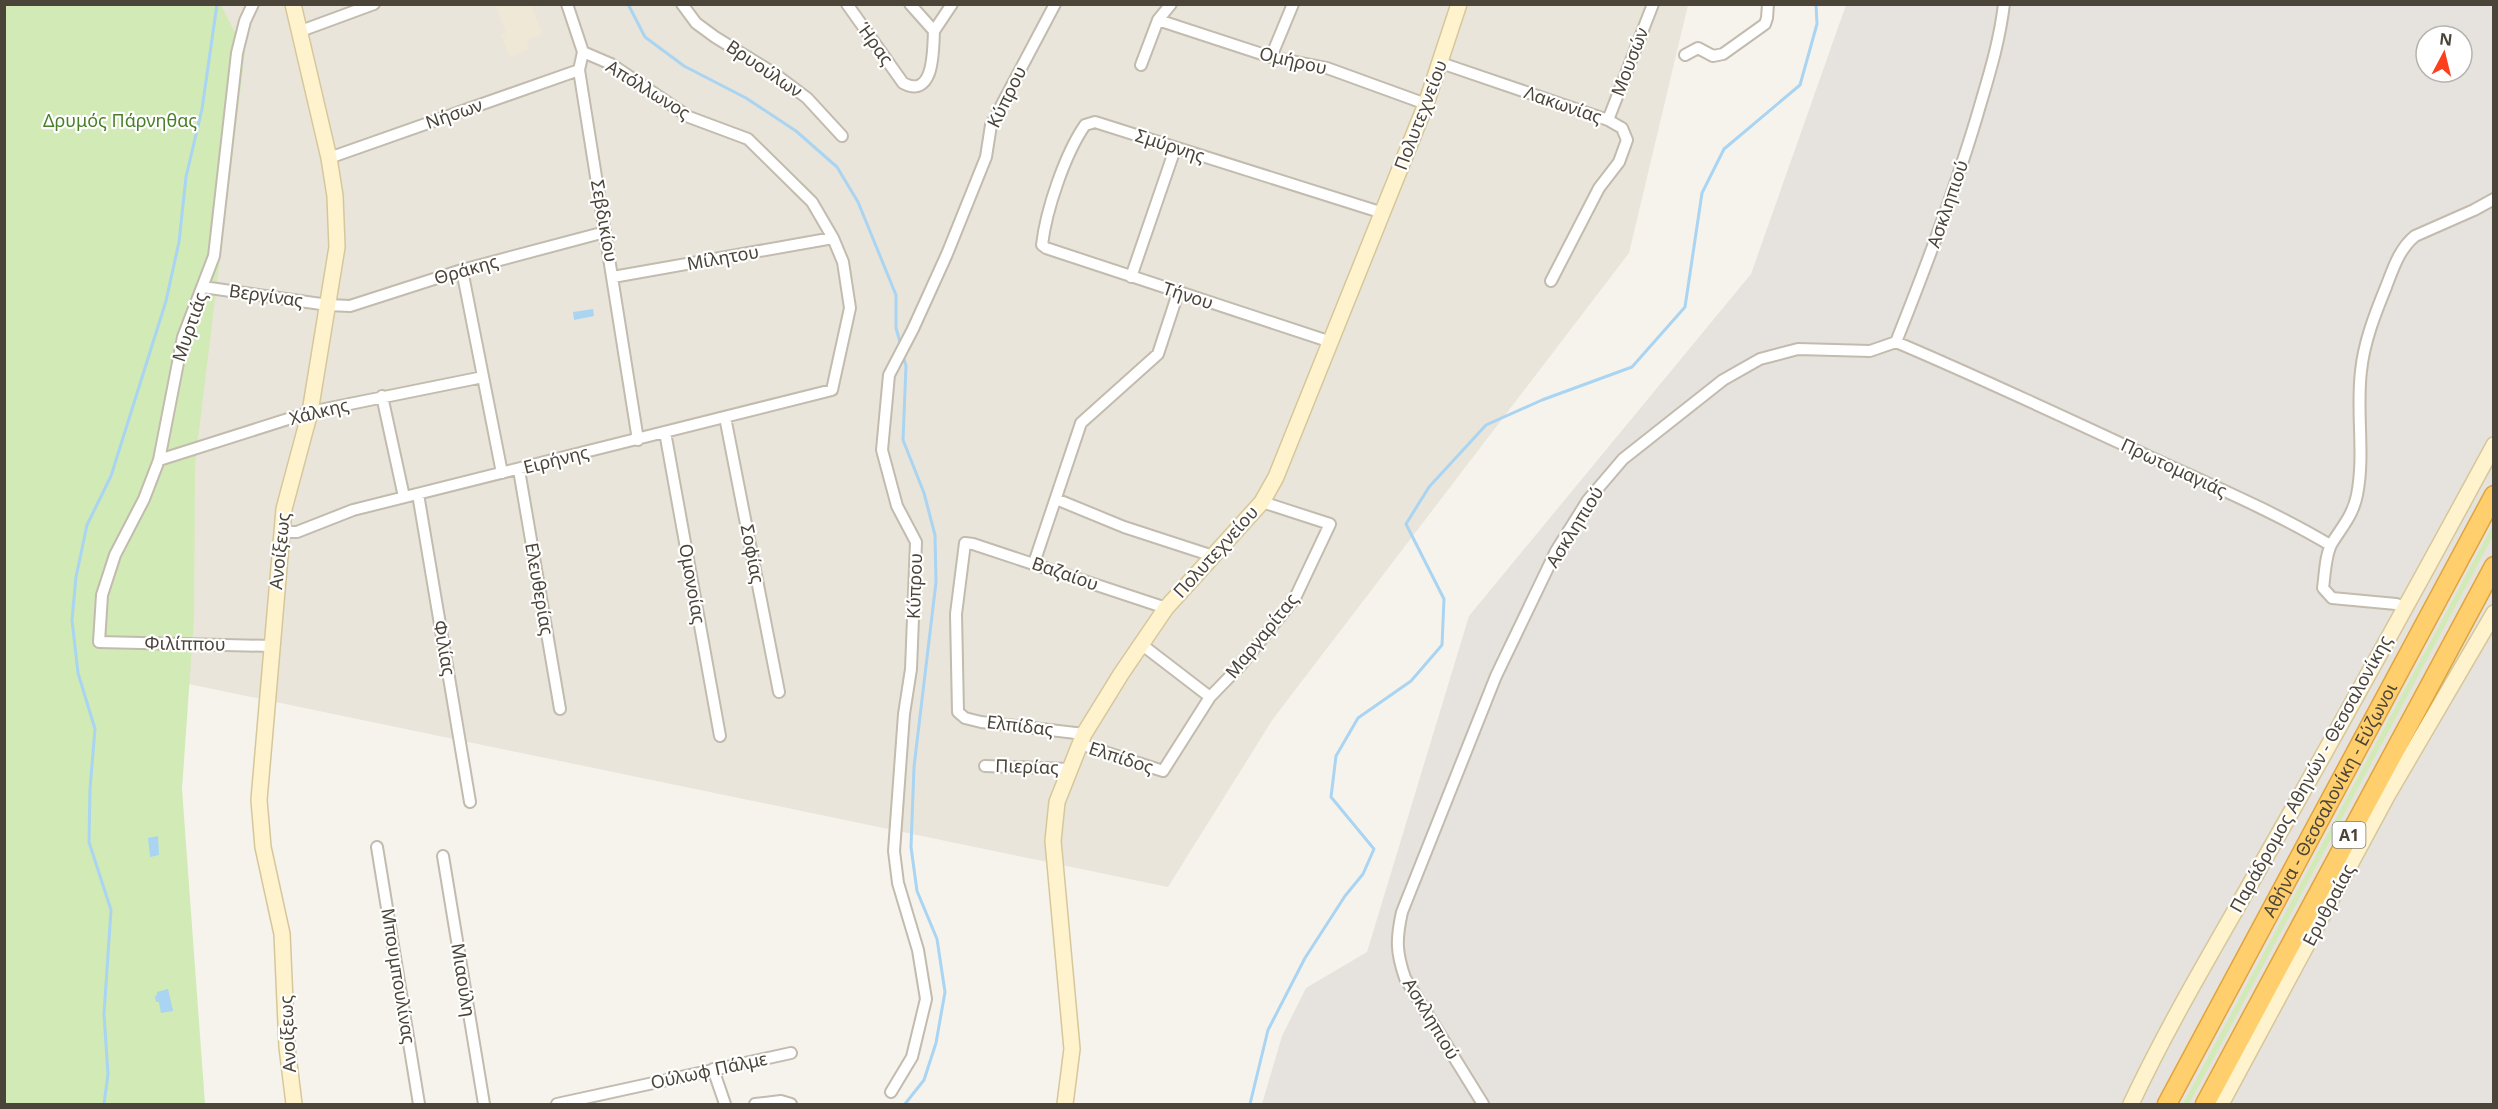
<svg xmlns="http://www.w3.org/2000/svg" width="2498" height="1109" viewBox="0 0 2498 1109" font-family="'Noto Sans',sans-serif">
<style>
.residential{fill:#eae5da}
.industrial{fill:#e6e2dd;fill-rule:evenodd}
.education{fill:#efe8d6}
.green{fill:#d2eab5}
.water{fill:#a9d4f2}
.lines{fill:none;stroke-linecap:round;stroke-linejoin:round}
.stream{stroke:#a9d4f2;stroke-width:3}
.street-casing{stroke:#c2bbae;stroke-width:14}
.secondary-casing{stroke:#d6c79b;stroke-width:18}
.highway-casing{stroke:#e0a43c;stroke-width:21}
.street{stroke:#fff;stroke-width:10}
.secondary{stroke:#fff3cd;stroke-width:15}
.highway{stroke:#ffcf6e;stroke-width:18}
.labels{text-anchor:middle;stroke-width:4.5;stroke-linejoin:round;paint-order:stroke}
.shield{fill:#fff;stroke:#817c74;stroke-width:1.5}
.shield-label{font-size:16px;font-weight:bold;fill:#4b4439}
.street-label{font-size:18px;fill:#4b4439;stroke:#fff}
.park-label{font-size:18px;fill:#4a7f2a;stroke:#fff}
</style>
<rect width="100%" height="100%" fill="#f6f3ec"/>
<path class="residential" d="M221,5h1467l-59,248 -356,466 -105,168 -1105,-229z"/>
<path class="industrial" d="M1846,5h647v1099h-1231l20,-68 24,-48 61,-36 102,-336 282,-342zM2426,36h36v36h-36z"/>
<path class="education" d="M496,5h35l11,29 -16,7 3,8 -19,8 -9,-22 5,-2z"/>
<path class="green" d="M4,5h217l24,47 -50,412 -1,154 -12,171 23,315h-200z
M2493,525v11l-304,568h-6z"/>
<path class="water" d="M593,309l1,7 -20,4 -1,-8z
M158,836l1,19 -9,2 -2,-19z
M168,989l5,22 -12,2 -2,-11h-3l-1,-6 2,-1v-3z"/>
<g class="lines">
<path class="stream" d="M628,4l17,33 39,29 62,32 50,33 41,36 21,35 38,93v33l4,14
M904,359l2,7 -3,74 21,53 11,42 1,47 -22,185 -3,80 6,44 20,48 8,53 -9,51 -12,37 -19,24
M104,1104l4,-30 -4,-60 7,-104 -22,-68 1,-53 5,-60 -17,-56 -6,-53 4,-43 11,-52 24,-49 55,-175 13,-59 7,-65 16,-68 15,-105
M1250,1104l18,-74 37,-72 40,-62 18,-22 11,-25 -43,-52 5,-41 22,-38 53,-37 31,-36 2,-46 -38,-75 23,-37 57,-62 56,-25 90,-33 53,-60 17,-114 22,-44 76,-64 17,-61 -1,-20"/>
<g class="street-casing">
<path id="street" d="M253,4l-8,17 -8,32 -23,203 -31,81 -24,123 -15,39 -29,56 -13,40 -3,47 172,4
M567,4l16,48 -4,18 59,370
M682,4l14,19 19,14 60,37 32,24 35,38
M847,4l56,79c32,17 30,-35 31,-52l-24,-27
M1158,20l113,37 56,11 99,36
M934,31l18,-27
M298,32l76,-28
M1685,55l13,-7 15,8 10,-2 42,-30 2,-6 1,-14
M1271,57l22,-53
M1441,63l167,57 14,8 5,12 -8,22 -20,26 -48,93
M1141,65l17,-45 13,-16
M1608,120l45,-116
M329,158l250,-88
M462,270l40,203
M613,277l220,-39
M1131,277l44,-128
M203,287l125,18 22,1 112,-36 143,-38
M1331,342l-285,-94 -4,-3c4,-35 23,-91 43,-120l10,-3 288,91
M1896,342c85,36 170,76 254,115 61,28 123,54 180,88
M382,396l22,101
M725,417l54,275
M665,432l55,304
M159,460l151,-48 173,-35
M519,470l41,239
M418,494l52,308
M1056,499l68,28 89,29
M281,532h16l56,-22 479,-120 18,-82 -7,-46 -10,-24 -21,-36 -64,-63 -59,-22 -78,-53 -28,-12
M1034,563l47,-140 77,-69 20,-61
M2405,607l-9,-3 -64,-6 -9,-10c2,-13 2,-33 9,-45 10,-16 21,-28 25,-48 8,-41 -1,-83 4,-124 3,-29 14,-57 25,-84 7,-18 13,-38 29,-51l59,-26 20,-11
M1141,644l69,53
M1084,734l-103,-12 -16,-4 -7,-6 -2,-98 9,-71 8,1 193,64
M1080,744l83,27 47,-74 30,-31 55,-68 35,-74 -68,-22
M985,766l84,3
M377,847l42,257
M443,856l41,248
M713,1069l12,35
M891,1092l21,-35 14,-58 -8,-49 -20,-67 -4,-32 10,-137 7,-45 5,-127 -19,-36 -15,-56 7,-75 24,-46 34,-75 39,-97 5,-32 64,-121
M557,1104l234,-51
M755,1104l26,-3 10,3
M1483,1104l-78,-126c-9,-26 -9,-39 -3,-66l94,-236 60,-125 32,-51 35,-41 100,-79 37,-21 38,-10 72,2 26,-9c30,-75 58,-149 81,-226 11,-38 22,-71 27,-112"/>
</g>
<g class="secondary-casing">
<path id="secondary" d="M293,4l36,154 6,38 2,51 -27,165 -26,97 -25,291 4,47 19,87 5,113 7,57
M1065,1104l7,-55 -19,-208 4,-39 27,-68 37,-60 45,-66 96,-106 14,-25 150,-373 33,-100
M2131,1104c37,-79 82,-154 125,-230 81,-142 160,-285 238,-429
M2221,1104l166,-308 107,-183"/>
</g>
<g class="highway-casing">
<g id="highway">
<path id="s1" d="M2167,1104l327,-609"/>
<path d="M2205,1104l289,-538"/>
</g>
</g>
<use href="#street" class="street"/>
<use href="#secondary" class="secondary"/>
<use href="#highway" class="highway"/>
</g>
<g class="labels">
<rect class="shield" x="2332.5" y="822" width="33" height="26" rx="4.5"/>
<g class="shield-label">
<text x="2349" y="841">Α1</text>
</g>
<g class="street-label">
<text transform="translate(875 44) rotate(54)" y="6">Ήρας</text>
<text transform="translate(1293 61) rotate(13)" y="6">Ομήρου</text>
<text transform="translate(1630 62) rotate(-69)" y="6">Μουσών</text>
<text transform="translate(764 69) rotate(34)" y="6">Βρυούλων</text>
<text transform="translate(648 90) rotate(32)" y="6">Απόλλωνος</text>
<text transform="translate(1007 97) rotate(-64)" y="6">Κύπρου</text>
<text transform="translate(1563 105) rotate(19)" y="6">Λακωνίας</text>
<text transform="translate(454 114) rotate(-19)" y="6">Νήσων</text>
<text transform="translate(1421 115) rotate(-69)" y="6">Πολυτεχνείου</text>
<text transform="translate(1170 146) rotate(18)" y="6">Σμύρνης</text>
<text transform="translate(1948 204) rotate(-71)" y="6">Ασκληπιού</text>
<text transform="translate(604 221) rotate(80)" y="6">Σεβδικίου</text>
<text transform="translate(723 258) rotate(-10)" y="6">Μίλητου</text>
<text transform="translate(466 270) rotate(-16)" y="6">Θράκης</text>
<text transform="translate(266 296) rotate(8)" y="6">Βεργίνας</text>
<text transform="translate(1188 296) rotate(18)" y="6">Τήνου</text>
<text transform="translate(190 327) rotate(-71)" y="6">Μυρτιάς</text>
<text transform="translate(319 412) rotate(-14)" y="6">Χάλκης</text>
<text transform="translate(556 460) rotate(-14)" y="6">Ειρήνης</text>
<text transform="translate(2174 468) rotate(25)" y="6">Πρωτομαγιάς</text>
<text transform="translate(1575 527) rotate(-58)" y="6">Ασκληπιού</text>
<text transform="translate(280 551) rotate(-84)" y="6">Ανοίξεως</text>
<text transform="translate(1216 552) rotate(-48)" y="6">Πολυτεχνείου</text>
<text transform="translate(752 554) rotate(79)" y="6">Σοφίας</text>
<text transform="translate(1065 574) rotate(19)" y="6">Βαζαίου</text>
<text transform="translate(692 584) rotate(80)" y="6">Ομονοίας</text>
<text transform="translate(915 586) rotate(-88)" y="6">Κύπρου</text>
<text transform="translate(539 589) rotate(80)" y="6">Ελευθερίας</text>
<text transform="translate(1262 636) rotate(-51)" y="6">Μαργαρίτας</text>
<text transform="translate(185 644) rotate(1)" y="6">Φιλίππου</text>
<text transform="translate(444 648) rotate(80)" y="6">Φιλίας</text>
<text transform="translate(1020 726) rotate(7)" y="6">Ελπίδας</text>
<text transform="translate(1121 758) rotate(18)" y="6">Ελπίδος</text>
<text transform="translate(1027 767) rotate(2)" y="6">Πιερίας</text>
<text transform="translate(2311 774) rotate(-61)" y="6">Παράδρομος Αθηνών - Θεσσαλονίκης</text>
<text dy="6" stroke="none"><textPath href="#s1" startOffset="345">Αθήνα - Θεσσαλονίκη - Εύζωνοι</textPath></text>
<text transform="translate(2329 905) rotate(-62)" y="6">Ερυθραίας</text>
<text transform="translate(398 976) rotate(81)" y="6">Μπουμπουλίνας</text>
<text transform="translate(463 980) rotate(81)" y="6">Μιαούλη</text>
<text transform="translate(1431 1019) rotate(59)" y="6">Ασκληπιού</text>
<text transform="translate(288 1034) rotate(-93)" y="6">Ανοίξεως</text>
<text transform="translate(709 1071) rotate(-12)" y="6">Ούλωφ Πάλμε</text>
</g>
<g class="park-label">
<text x="120" y="127">Δρυμός Πάρνηθας</text>
</g>
</g>
<rect width="2498" height="1109" fill="none" stroke="#4b4439" stroke-width="12"/>
<g transform="translate(2444 54) rotate(7)"><circle r="28" fill="#ffffff" stroke="#b7b4b0" stroke-width="1.5"/>
<path d="M0-4.5L10 22L0 15L-10 22Z" fill="#fc3f1d"/>
<text y="-9" font-size="16" font-weight="bold" text-anchor="middle" fill="#4b4439">N</text>
</g>
</svg>
